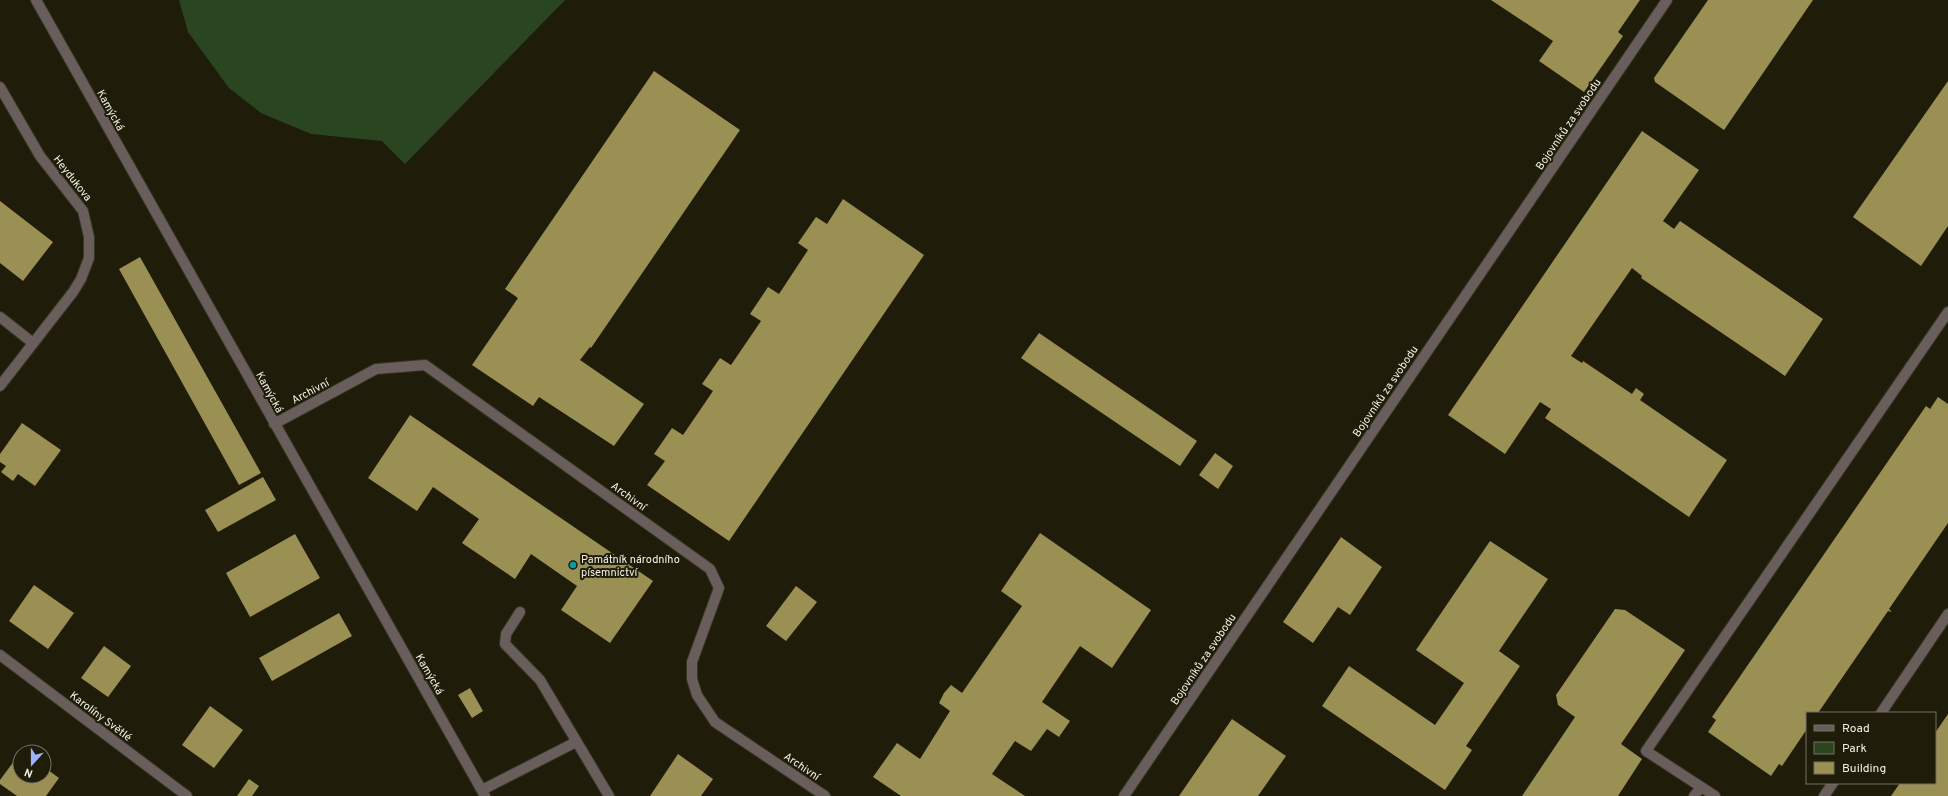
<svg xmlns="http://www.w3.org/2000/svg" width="1948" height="796" viewBox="0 0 1948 796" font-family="Overpass,sans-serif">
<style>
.green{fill:#2a4621}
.building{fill:#9b9054}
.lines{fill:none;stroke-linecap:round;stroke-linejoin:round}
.minor-casing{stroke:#383624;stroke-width:12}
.minor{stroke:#695e5c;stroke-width:10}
.culture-dot{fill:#0f9aa8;stroke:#1f1c0a;stroke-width:1.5}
.labels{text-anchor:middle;stroke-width:4;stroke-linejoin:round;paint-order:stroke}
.street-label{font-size:11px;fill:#f3f1e5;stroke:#1f1c0a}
.poi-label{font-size:11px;fill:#f3f1e5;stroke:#1f1c0a;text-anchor:start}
</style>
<rect width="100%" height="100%" fill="#1f1c0a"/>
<path class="green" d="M179,0h386l-160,164 -23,-23 -71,-7 -50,-21 -32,-25 -41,-56z"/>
<path class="building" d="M1491,0h149l-22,32 5,4 -39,56 -45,-31 14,-20z
M1708,0h105l-89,130 -69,-48 -1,-4z
M654,71l86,59 -149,218 -1,-1 -10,13 64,44 -30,42 -75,-49 -6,9 -61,-41 46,-67 -13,-9z
M1948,81v145l-27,40 -68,-49z
M1642,131l57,39 -36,51 11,8 6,-8 143,98 -38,57 -144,-98 1,-2 -10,-8 -61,88 11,7 1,-2 49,33 4,-6 8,6 -4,6 87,60 -38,57 -144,-99 6,-9 -11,-7 -35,52 -57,-39z
M843,199l81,56 -195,286 -82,-56 18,-24 -11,-7 18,-26 11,7 30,-44 -11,-7 18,-26 11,7 30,-44 -11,-7 18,-27 11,7 29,-44 -10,-7 18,-26 11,7z
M0,201l53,41 -30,39 -23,-18z
M140,257l121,216 -22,12 -120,-216z
M1039,333l158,108 -17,25 -159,-108z
M1938,397l10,7v119l-59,86 3,3 -4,-1 -70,102h-11v16l-25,37 -3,-2 -8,12 -63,-44 8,-12 -4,-3 214,-311 4,3z
M410,415l243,166 -43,62 -49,-33 16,-24 -46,-32 -16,25 -53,-36 17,-24 -46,-32 -16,24 -49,-33z
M22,423l39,27 -26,36 -17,-12 -5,7 -12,-9 5,-6 -6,-4v-8z
M1215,453l18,13 -15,23 -19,-14z
M263,477l13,23 -58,32 -13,-22z
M1040,533l111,77 -39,58 -32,-22 -38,56 28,19 -11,16 -12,-8 -16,22 -16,-10 -23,33 33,22h-124l-28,-19 24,-34 23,16 30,-48 -11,-8 5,-10 7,-8 11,8 60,-87 -21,-15z
M295,534l25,44 -70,39 -24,-44z
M1341,537l41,30 -32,48 -12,-8 -25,36 -30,-21z
M1490,541l58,38 -49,72 21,15 -54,80 6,4 -27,40 -123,-84 27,-40 86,59 29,-42 -48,-33z
M34,585l40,28 -26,36 -39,-28z
M796,586l21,16 -31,39 -20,-15z
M1615,609l10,1 60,40 -64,94 21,15 -24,37h-96l53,-79 -17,-12 -2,-10z
M339,613l13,23 -80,45 -13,-23z
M104,646l27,20 -23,31 -27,-19z
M470,688l13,23 -11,7 -14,-23z
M210,706l33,24 -29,38 -32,-23z
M1948,714v82h-57l9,-13h35v-50z
M1232,719l54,37 -28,40h-79z
M20,753v23h24v-9l15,11 -13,18h-29l-17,-12v-4z
M678,754l35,25 -12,17h-51z
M249,779l10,7 -7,10h-15z"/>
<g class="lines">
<g class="minor-casing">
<path id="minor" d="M36,0l449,796
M0,87l40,69 43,55 6,26v21l-8,21 -8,13 -73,94
M0,317l33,26
M274,424l102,-55 49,-4 285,204 9,19 -27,74v17l5,16 18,27 110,74
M520,612l-14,22 -1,10 35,36 69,116
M0,655l187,141
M1881,713l67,-99
M482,790l94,-48
M1124,796l543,-796
M1694,796l7,-9
M1715,796l-69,-45 302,-439
M1824,796l9,-13"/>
</g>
<use href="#minor" class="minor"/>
</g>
<circle class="culture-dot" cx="573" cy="565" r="4"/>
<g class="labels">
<g class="street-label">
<text transform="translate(111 110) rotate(61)" y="4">Kamýcká</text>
<text transform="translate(1568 124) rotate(-56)" y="4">Bojovníků za svobodu</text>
<text transform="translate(73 178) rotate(52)" y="4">Heydukova</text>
<text transform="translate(310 391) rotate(-28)" y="4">Archivní</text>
<text transform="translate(1385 391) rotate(-56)" y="4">Bojovníků za svobodu</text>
<text transform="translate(270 392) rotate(61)" y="4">Kamýcká</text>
<text transform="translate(629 496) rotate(36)" y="4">Archivní</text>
<text transform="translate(1203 659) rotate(-56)" y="4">Bojovníků za svobodu</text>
<text transform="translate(430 674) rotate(60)" y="4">Kamýcká</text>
<text transform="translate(101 716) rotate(37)" y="4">Karolíny Světlé</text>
<text transform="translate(802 766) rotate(34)" y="4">Archivní</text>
</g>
<g class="poi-label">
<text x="581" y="563">Památník národního<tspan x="581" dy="13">písemnictví</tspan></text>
</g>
</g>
<rect x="1806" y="712" width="130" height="72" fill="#1f1c0a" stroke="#747162"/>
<rect x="1814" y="725" width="20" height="6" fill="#695e5c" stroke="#747162"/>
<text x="1842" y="732" font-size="12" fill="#f3f1e5">Road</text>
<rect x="1814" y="742" width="20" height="12" fill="#2a4621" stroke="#747162"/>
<text x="1842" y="752" font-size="12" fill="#f3f1e5">Park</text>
<rect x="1814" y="762" width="20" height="12" fill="#9b9054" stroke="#747162"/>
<text x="1842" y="772" font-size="12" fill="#f3f1e5">Building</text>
<g transform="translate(32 764) rotate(201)"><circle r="19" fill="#1f1c0a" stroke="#747162"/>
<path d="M0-3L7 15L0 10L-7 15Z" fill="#9fb3fd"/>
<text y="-6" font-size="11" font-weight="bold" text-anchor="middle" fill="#f3f1e5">N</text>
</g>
</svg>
